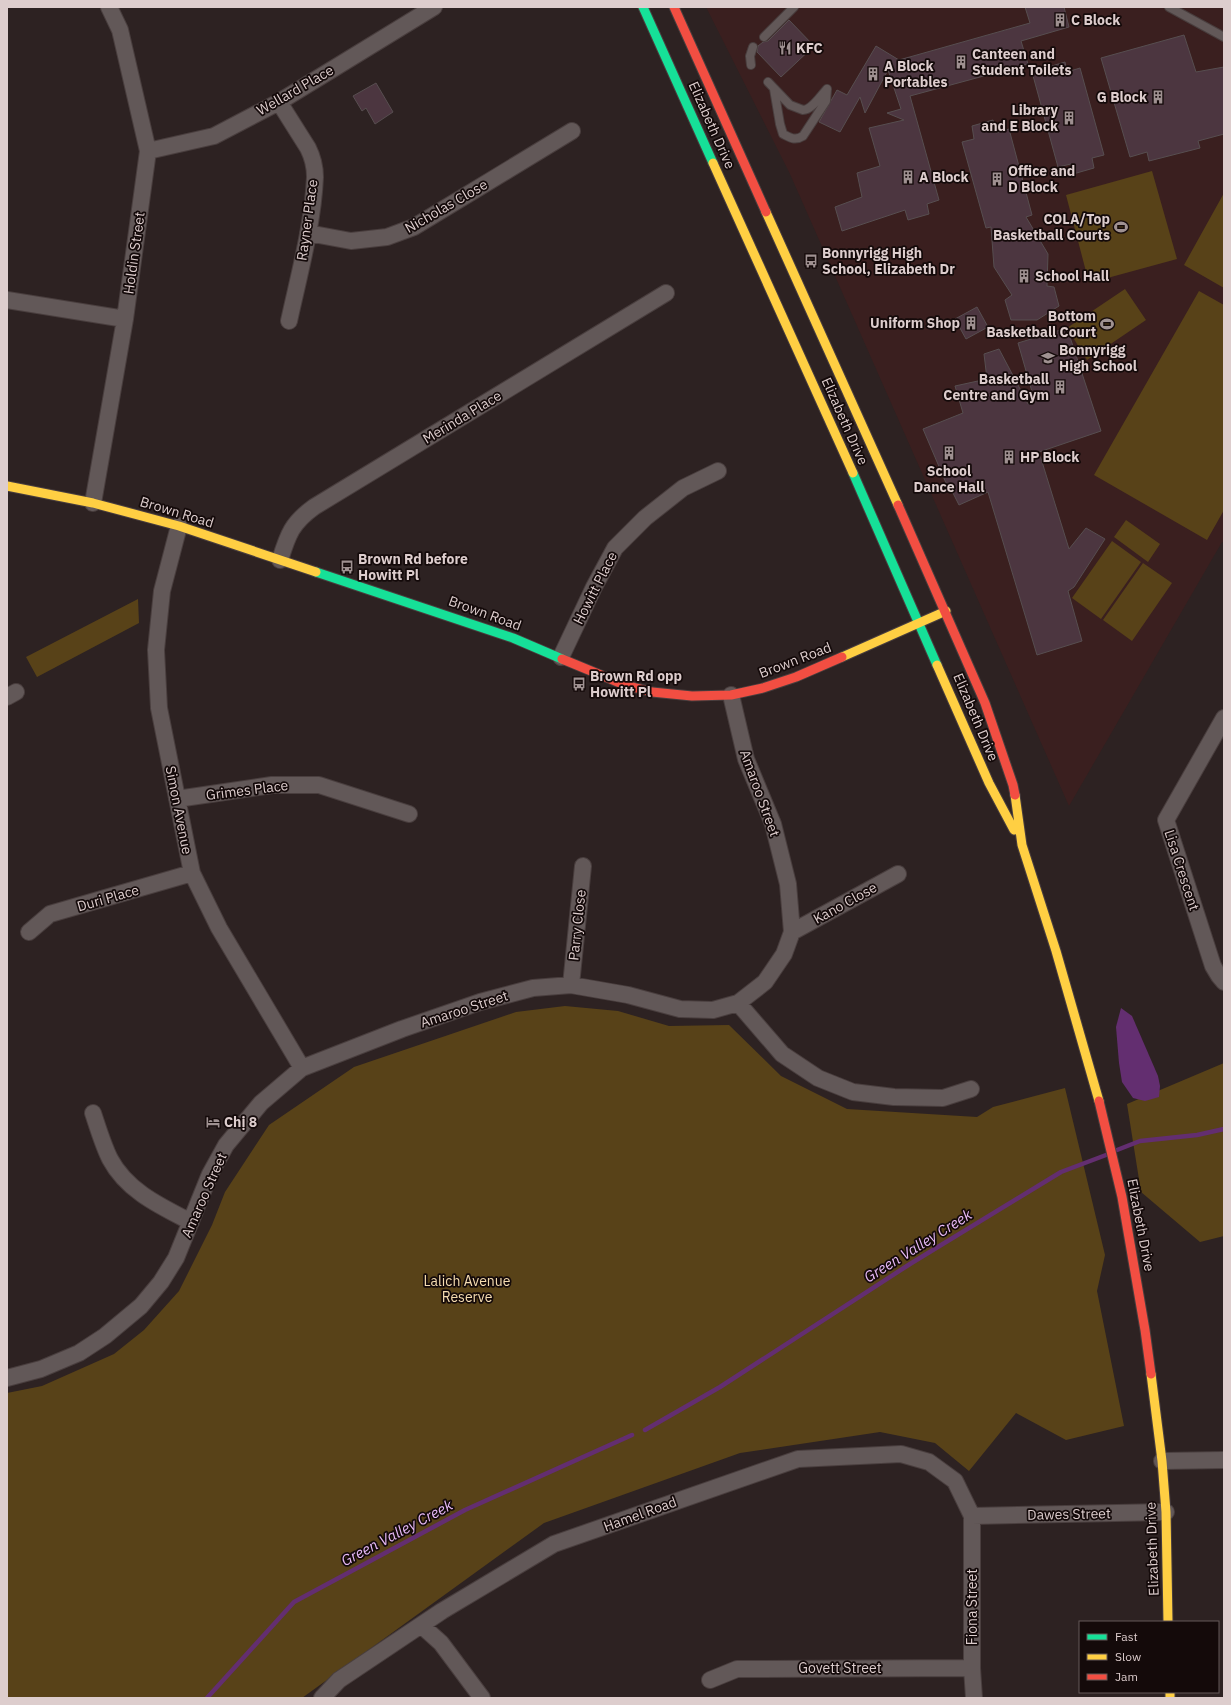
<svg xmlns="http://www.w3.org/2000/svg" width="1231" height="1705" viewBox="0 0 1231 1705" font-family="'IBM Plex Sans',sans-serif">
<style>
.built{fill:#3a1f1f}
.green{fill:#584218}
.water{fill:#632e70}
.lines{fill:none;stroke-linecap:round;stroke-linejoin:round}
.stream{stroke:#632e70;stroke-width:4.5}
.building{fill:#4c3640;stroke:#574e50}
.lane-casing{stroke:#493e3e;stroke-width:10}
.street-casing{stroke:#493e3e;stroke-width:18}
.fast-casing{stroke:#493e3e;stroke-width:11}
.slow-casing{stroke:#493e3e;stroke-width:11}
.jam-casing{stroke:#493e3e;stroke-width:11}
.lane{stroke:#625858;stroke-width:8}
.street{stroke:#625858;stroke-width:16}
.fast{stroke:#16e098;stroke-width:9}
.slow{stroke:#ffcf43;stroke-width:9}
.jam{stroke:#f24e42;stroke-width:9}
.labels{text-anchor:middle;stroke-width:3.5;stroke-linejoin:round;paint-order:stroke}
.poi-label{font-size:14px;font-weight:bold;fill:#ddcdcd;stroke:#140a0a;text-anchor:start}
.street-label{font-size:14px;fill:#ddcdcd;stroke:#140a0a}
.park-label{font-size:14px;fill:#f6ddb1;stroke:#140a0a}
.water-label{font-size:15px;font-style:italic;fill:#e7b9f6;stroke:#140a0a}
</style>
<rect width="100%" height="100%" fill="#2d2222"/>
<path class="built" d="M706,7h518v536l-2,-1 -153,264 -279,-632z"/>
<path class="green" d="M1152,171l25,88 -88,24 -23,-88z
M1224,193v95l-40,-23z
M1125,289l21,31 -59,40 -20,-32z
M1199,291l25,14v205l-17,30 -113,-65z
M1126,520l34,24 -12,18 -34,-25z
M1112,541l29,21 -40,57 -29,-21z
M1143,563l29,20 -40,58 -29,-21z
M138,599l1,24 -102,54 -11,-20z
M565,1006l53,5 51,15 60,-1 52,51 66,33 130,8 16,-10 72,-19 40,167 -8,36 27,135 -58,14 -50,-27 -47,58 -34,-28 -55,-11 -140,21 -196,70 -242,175h-295v-305l35,-7 72,-32 30,-24 35,-39 33,-66 13,-33 44,-67 85,-58 162,-55z
M1224,1063v173l-24,6 -59,-50 -14,-88z"/>
<path class="water" d="M1121,1008l11,8 26,60 2,10 -1,11 -14,4 -12,-3 -11,-16 -3,-19 -3,-36z"/>
<g class="lines">
<path class="stream" d="M1117,1150l23,-9 57,-6 27,-6
M645,1430l75,-43 190,-123 151,-92 45,-17
M207,1698l87,-96 171,-92 167,-75"/>
</g>
<path class="building" d="M1025,7h39l5,20 -48,14 7,23 -118,32 29,104 -12,4 2,10 -21,6 -3,-10 -63,21 -7,-24 27,-10 -5,-24 23,-7 -11,-38 35,-8 -17,-7 14,-4 -13,-39 -23,43 -5,-16 -20,35 -21,-10 18,-32 10,5 29,-49 23,14 131,-37z
M789,20l25,26 -33,31 -24,-25 1,-6 5,-4 5,-1z
M1184,35l12,37 28,-5v67l-26,7 2,7 -51,13 -2,-9 -17,5 -29,-99z
M1065,62l2,10 13,-4 24,87 -12,3 2,10 -21,6 -2,-10 -13,3 -26,-95z
M376,83l17,29 -18,12 -9,-16 -4,3 -9,-15z
M993,120l3,13 13,-4 23,86 -6,2 22,37 -1,32 7,1 5,19 -22,14h-26l-6,-20 7,-5 -18,-28 -3,-40 -5,1 -24,-86 12,-3 -2,-13z
M977,307l11,20 -22,12 -11,-20z
M1067,328l34,103 -62,21 30,97 17,-21 19,11 -31,48 -6,4 14,50 -45,14 -49,-163 -29,13 -8,-16 -2,1 -26,-61 40,-16 -8,-27 32,-7 -3,-25 15,-5 29,55 7,-2 -17,-59z"/>
<g class="lines">
<g class="lane-casing">
<path id="lane" d="M1169,7l55,30
M764,37l30,-30
M751,65l-1,-9 3,-9
M768,82l22,23 13,5c9,0 18,-15 24,-21
M774,89l6,35 3,10c8,4 12,7 20,2l23,-35 1,-12"/>
</g>
<g class="street-casing">
<path id="street" d="M279,102l29,46c4,8 7,20 7,29 -2,47 -16,98 -26,144
M148,151l66,-15 65,-34 155,-95
M308,233l43,8 36,-4 27,-10 158,-96
M7,300l118,19
M93,503l32,-184 23,-168 -28,-121 -11,-23
M179,526l-17,65 -6,59 3,58 33,165 27,55 83,140
M280,560c8,-26 12,-37 34,-53l352,-214
M561,657l33,-70 21,-39 30,-30 38,-30 35,-17
M7,697l9,-5
M1224,718l-58,102 47,146 6,10 5,6
M177,799l95,-14h47l90,29
M29,932l21,-18 142,-41
M792,932l106,-58
M571,985l12,-119
M738,1003l44,51 36,24 35,14 41,5 49,1 28,-9
M93,1113c5,15 10,32 17,46 17,32 50,47 81,63
M7,1378l34,-9 38,-16 26,-17 36,-30 20,-24 15,-24 34,-84 16,-29 35,-42 41,-35 100,-39 78,-27 53,-14 38,-3 57,10 52,14 33,1 25,-7 27,-21 19,-28 8,-22 -4,-48 -15,-60 -27,-65 -15,-64
M1162,1461l62,-1
M972,1516l194,-4
M421,1625l20,18 41,55
M710,1680l27,-11 235,-1
M322,1698l17,-18 103,-69 112,-67 244,-85 103,-5 28,8 26,19 17,35v152l2,30"/>
</g>
<g class="fast-casing">
<path id="fast" d="M643,7l70,156
M853,473l84,192
M316,572l197,66 49,21"/>
</g>
<g class="slow-casing">
<path id="slow" d="M713,163l140,310
M766,212l132,293
M7,486l86,17 86,23 137,46
M842,657l104,-46
M937,665l52,118 25,47
M1015,795l7,50 34,106 43,150
M1151,1374l11,87 4,51 2,110
M1170,1692v6"/>
</g>
<g class="jam-casing">
<path id="jam" d="M674,7l92,205
M898,505l87,198 28,82 2,10
M562,659l63,26 27,7 40,4 39,-1 32,-7 33,-11 46,-20
M1099,1101l23,96 23,133 6,44"/>
</g>
<use href="#lane" class="lane"/>
<use href="#street" class="street"/>
<use href="#fast" class="fast"/>
<use href="#slow" class="slow"/>
<use href="#jam" class="jam"/>
</g>
<defs>
<g id="building-bare" transform="scale(1.08)"><path d="M-4-6H4V6H1V3H-1V6H-4ZM-2.5-4.3h1.7v1.8h-1.7ZM.8-4.3h1.7v1.8H.8ZM-2.5-1h1.7V.8h-1.7ZM.8-1h1.7V.8H.8Z" fill="#9f9191" stroke="#140a0a" stroke-width="2.5" paint-order="stroke"/></g>
<g id="restaurant-bare" transform="scale(1.08)"><path d="M-5-6h1v4h1v-4h1v4h1v-4h1v5L-1.5 .5V6h-2V.5L-5-1ZM5-6V6H3V1.5H1.5Q1.5-4 5-6Z" fill="#9f9191" stroke="#140a0a" stroke-width="2.5" paint-order="stroke"/></g>
<g id="stadium-bare" transform="scale(1.08)"><path d="M0-5a6.5 5 0 1 0 0 10a6.5 5 0 1 0 0-10ZM-3.5-1.8h7v3.6h-7Z" fill="#9f9191" stroke="#140a0a" stroke-width="2.5" paint-order="stroke"/></g>
<g id="bus-bare" transform="scale(1.08)"><path d="M-5-6H5V4H4V6H2V4H-2V6H-4V4H-5ZM-3.5-4V0h7V-4ZM-3.5 1.2v1.5H-2V1.2ZM2 1.2v1.5H3.5V1.2Z" fill="#9f9191" stroke="#140a0a" stroke-width="2.5" paint-order="stroke"/></g>
<g id="school-bare" transform="scale(1.08)"><path d="M0-5L7-2L0 1L-7-2ZM-4 1L0 2.5L4 1V4Q0 6-4 4Z" fill="#9f9191" stroke="#140a0a" stroke-width="2.5" paint-order="stroke"/></g>
<g id="hotel-bare" transform="scale(1.08)"><path d="M-6-4.5h1.5V1H6V5H4.5V3h-9V5H-6ZM-4 0a1.8 1.8 0 1 1 3.6 0ZM.5 0V-2.5h3Q6-2.5 6 0Z" fill="#9f9191" stroke="#140a0a" stroke-width="2.5" paint-order="stroke"/></g>
</defs>
<g fill-rule="evenodd">
<use href="#building-bare" x="1060" y="20"/>
<use href="#restaurant-bare" x="785" y="48"/>
<use href="#building-bare" x="961" y="62"/>
<use href="#building-bare" x="873" y="74"/>
<use href="#building-bare" x="1158" y="97"/>
<use href="#building-bare" x="1069" y="118"/>
<use href="#building-bare" x="908" y="177"/>
<use href="#building-bare" x="997" y="179"/>
<use href="#stadium-bare" x="1121" y="227"/>
<use href="#bus-bare" x="811" y="261"/>
<use href="#building-bare" x="1024" y="276"/>
<use href="#building-bare" x="971" y="323"/>
<use href="#stadium-bare" x="1107" y="324"/>
<use href="#school-bare" x="1048" y="358"/>
<use href="#building-bare" x="1060" y="387"/>
<use href="#building-bare" x="949" y="453"/>
<use href="#building-bare" x="1009" y="457"/>
<use href="#bus-bare" x="347" y="567"/>
<use href="#bus-bare" x="579" y="684"/>
<use href="#hotel-bare" x="213" y="1122"/>
</g>
<g class="labels">
<g class="poi-label">
<text x="1071" y="25">C Block</text>
<text x="796" y="53">KFC</text>
<text x="972" y="59">Canteen and<tspan x="972" dy="16">Student Toilets</tspan></text>
<text x="884" y="71">A Block<tspan x="884" dy="16">Portables</tspan></text>
<text x="1147" y="102" text-anchor="end">G Block</text>
<text x="1058" y="115" text-anchor="end">Library<tspan x="1058" dy="16">and E Block</tspan></text>
<text x="1008" y="176">Office and<tspan x="1008" dy="16">D Block</tspan></text>
<text x="919" y="182">A Block</text>
<text x="1110" y="224" text-anchor="end">COLA/Top<tspan x="1110" dy="16">Basketball Courts</tspan></text>
<text x="822" y="258">Bonnyrigg High<tspan x="822" dy="16">School, Elizabeth Dr</tspan></text>
<text x="1035" y="281">School Hall</text>
<text x="1096" y="321" text-anchor="end">Bottom<tspan x="1096" dy="16">Basketball Court</tspan></text>
<text x="960" y="328" text-anchor="end">Uniform Shop</text>
<text x="1059" y="355">Bonnyrigg<tspan x="1059" dy="16">High School</tspan></text>
<text x="1049" y="384" text-anchor="end">Basketball<tspan x="1049" dy="16">Centre and Gym</tspan></text>
<text x="1020" y="462">HP Block</text>
<text x="949" y="476" text-anchor="middle">School<tspan x="949" dy="16">Dance Hall</tspan></text>
<text x="358" y="564">Brown Rd before<tspan x="358" dy="16">Howitt Pl</tspan></text>
<text x="590" y="681">Brown Rd opp<tspan x="590" dy="16">Howitt Pl</tspan></text>
<text x="224" y="1127">Chị 8</text>
</g>
<g class="street-label">
<text transform="translate(295 90) rotate(-30)" y="5">Wellard Place</text>
<text transform="translate(712 125) rotate(66)" y="5">Elizabeth Drive</text>
<text transform="translate(446 206) rotate(-30)" y="5">Nicholas Close</text>
<text transform="translate(307 220) rotate(-82)" y="5">Rayner Place</text>
<text transform="translate(134 253) rotate(-82)" y="5">Holdin Street</text>
<text transform="translate(462 417) rotate(-31)" y="5">Merinda Place</text>
<text transform="translate(845 421) rotate(66)" y="5">Elizabeth Drive</text>
<text transform="translate(177 512) rotate(17)" y="5">Brown Road</text>
<text transform="translate(595 588) rotate(-63)" y="5">Howitt Place</text>
<text transform="translate(485 613) rotate(20)" y="5">Brown Road</text>
<text transform="translate(795 660) rotate(-21)" y="5">Brown Road</text>
<text transform="translate(976 717) rotate(67)" y="5">Elizabeth Drive</text>
<text transform="translate(247 790) rotate(-7)" y="5">Grimes Place</text>
<text transform="translate(760 793) rotate(70)" y="5">Amaroo Street</text>
<text transform="translate(179 810) rotate(79)" y="5">Simon Avenue</text>
<text transform="translate(1182 870) rotate(72)" y="5">Lisa Crescent</text>
<text transform="translate(108 898) rotate(-16)" y="5">Duri Place</text>
<text transform="translate(845 903) rotate(-29)" y="5">Kano Close</text>
<text transform="translate(577 925) rotate(-84)" y="5">Parry Close</text>
<text transform="translate(464 1009) rotate(-18)" y="5">Amaroo Street</text>
<text transform="translate(204 1195) rotate(-66)" y="5">Amaroo Street</text>
<text transform="translate(1141 1225) rotate(79)" y="5">Elizabeth Drive</text>
<text transform="translate(640 1514) rotate(-20)" y="5">Hamel Road</text>
<text transform="translate(1069 1514) rotate(-1)" y="5">Dawes Street</text>
<text transform="translate(1152 1549) rotate(-92)" y="5">Elizabeth Drive</text>
<text transform="translate(972 1607) rotate(-90)" y="5">Fiona Street</text>
<text x="840" y="1673">Govett Street</text>
</g>
<g class="park-label">
<text x="467" y="1286">Lalich Avenue<tspan x="467" dy="16">Reserve</tspan></text>
</g>
<g class="water-label">
<text transform="translate(918 1246) rotate(-32)" y="5">Green Valley Creek</text>
<text transform="translate(397 1533) rotate(-28)" y="5">Green Valley Creek</text>
</g>
</g>
<rect width="1231" height="1705" fill="none" stroke="#ddcdcd" stroke-width="16"/>
<rect x="1079" y="1621" width="140" height="72" fill="#140a0a" stroke="#645858"/>
<rect x="1087" y="1634" width="20" height="6" fill="#16e098" stroke="#645858"/>
<text x="1115" y="1641" font-size="12" fill="#ddcdcd">Fast</text>
<rect x="1087" y="1654" width="20" height="6" fill="#ffcf43" stroke="#645858"/>
<text x="1115" y="1661" font-size="12" fill="#ddcdcd">Slow</text>
<rect x="1087" y="1674" width="20" height="6" fill="#f24e42" stroke="#645858"/>
<text x="1115" y="1681" font-size="12" fill="#ddcdcd">Jam</text>
</svg>
